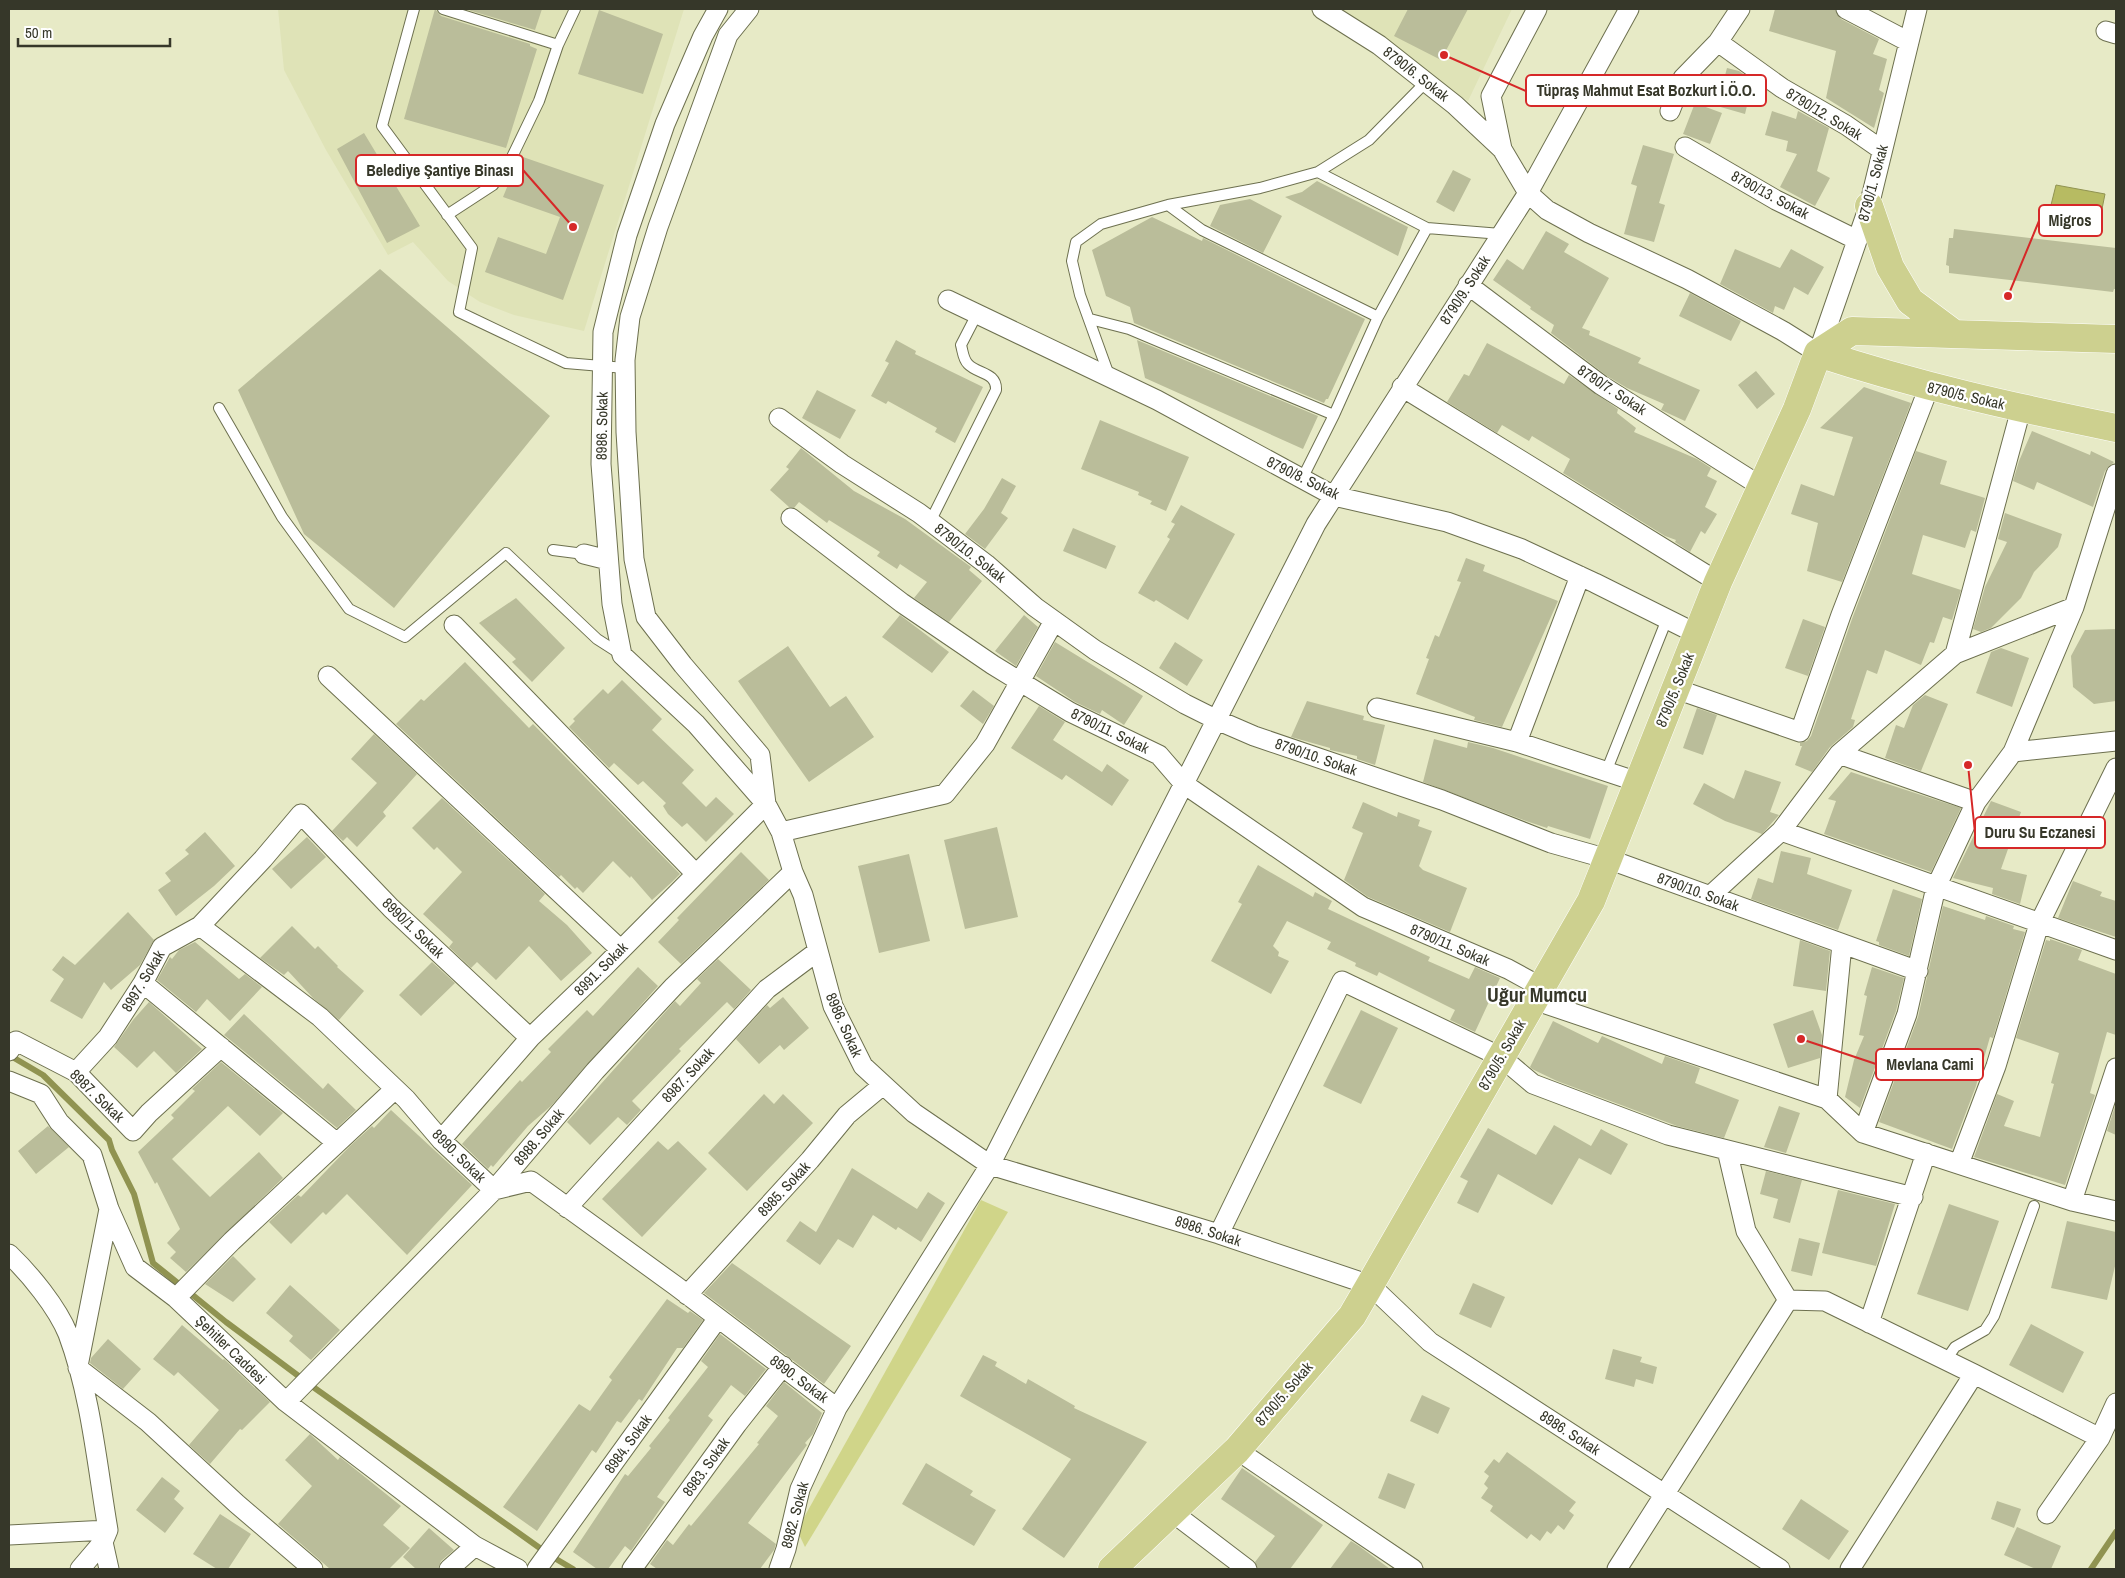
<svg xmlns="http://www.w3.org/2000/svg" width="2125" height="1578" viewBox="0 0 2125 1578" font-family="'Archivo Narrow',sans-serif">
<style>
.built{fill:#dfe3b7}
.green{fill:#d0d589}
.water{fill:#b7bb62;stroke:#909351}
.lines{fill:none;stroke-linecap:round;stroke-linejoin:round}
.stream{stroke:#909351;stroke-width:6}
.building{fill:#babd9a}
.lane-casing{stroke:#6d704f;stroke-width:12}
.street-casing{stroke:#6d704f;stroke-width:21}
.primary-casing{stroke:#fff;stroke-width:29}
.lane{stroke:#fff;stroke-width:10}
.street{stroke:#fff;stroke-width:19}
.primary{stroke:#cdd08f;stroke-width:28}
.labels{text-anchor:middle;stroke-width:4.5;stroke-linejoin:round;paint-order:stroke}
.street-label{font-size:15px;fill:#363729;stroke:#fff}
.district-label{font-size:20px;font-weight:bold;fill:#363729;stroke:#fff}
.leader{fill:none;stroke:#d62828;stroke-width:2}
.callout-dot{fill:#d62828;stroke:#fff;stroke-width:2}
.callout{fill:#fff;stroke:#d62828;stroke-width:2}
.callout-label{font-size:16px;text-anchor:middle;font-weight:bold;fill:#363729}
</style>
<rect width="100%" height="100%" fill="#e7eac6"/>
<path class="built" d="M278,9h406l-100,322 -70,-16 -34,-13 -32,-21 -35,-39 -25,13 -62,-105 -42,-80z
M1327,9h185l-44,92z"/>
<path class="green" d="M981,1200l27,12 -203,335 -8,-17z"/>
<path class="water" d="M2056,185l49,9 -6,30 -51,-7z"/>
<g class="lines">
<path class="stream" d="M9,1055l34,20 66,65 3,10 22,44 19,69 73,59 90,67 235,167 22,13
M2091,1569l25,-37"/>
</g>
<path class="building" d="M435,9l6,7 89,28v2l7,3 -31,99 -102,-29z
M465,9h77l-7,21z
M1408,9h60l-27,51 -47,-24z
M1775,9h60l6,10 38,20 -6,15 14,5 -8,31 5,3 -10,35 -48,-30 10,-47 -67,-20z
M599,10l64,24 -20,60 -65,-20z
M1727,68l12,3 14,10 -8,33 -28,-8z
M1695,103l27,10 -12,31 -27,-10z
M1772,111l24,8 2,-8 2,1 29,16 -12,43 13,7 -15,28 -35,-19 17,-33 -11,-3 2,-10 -23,-6z
M364,133l56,93 -33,17 -50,-94z
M1643,145l31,9 -15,49 6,2 -11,37 -30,-8 13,-48 -6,-2z
M520,156l84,29 -41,115 -78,-28 13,-35 48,17 14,-37 -57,-20z
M1453,170l18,9 -17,33 -18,-10z
M1317,181l91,46 -10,29 -113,-59 17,-5z
M1250,199l32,17 -19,37 -53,-27 10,-21z
M1152,217l50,24 1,-3 162,81 -37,80h-2l-2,4 -190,-80 -4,-16 -24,-11 -14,-46z
M1954,229l162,19v41h-2l-1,3 -164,-19v-7l-3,-1 3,-27h4z
M1546,231l23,13 -5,8 45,26 -27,50 8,3 -1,4 52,23 -3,5 62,27 -15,31 -24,-11 3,-6 -37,-16 -20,-12 -56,-43 3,-8 -24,-16 1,-2 -38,-27 14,-21 16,11z
M1735,249l45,19 11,-19 33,18 -16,28 -14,-8 -10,23 -9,-4 -2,7 -53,-29z
M380,269l170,147 -156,192 -90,-74 -66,-144z
M1690,293l51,28 -10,20 -52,-25z
M896,340l20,11 -1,3 68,33 -28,56 -20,-11 2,-4 -11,-6 -38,-21 -2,3 -15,-8 18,-33 -4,-2z
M1137,340l181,76 -15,33 -158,-71z
M1487,343l77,41 5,-9 49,34 -1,4 19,15 -2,4 63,27 14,9 -4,8 10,5 -12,26 12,7 -12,20 -4,-3 -11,21 -15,-10 1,-2 -11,-4 -102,-63 7,-14 -38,-23 -3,5 -27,-16 -5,8 -50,-31 17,-28 5,2z
M1756,371l19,23 -18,15 -19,-24z
M1864,387l47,16 -69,179 -35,-11 11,-48 -27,-9 10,-30 33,12 19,-59 -33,-9z
M817,390l39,20 -16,29 -38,-21z
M1100,420l89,37 -23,54 -16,-7 2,-3 -14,-6 1,-3 -58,-23z
M2032,431l58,24 1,-4 23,11 -9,9 -12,36 -56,-25 -3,8 -21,-9 6,-20z
M801,448l53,43 51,28 66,48 -2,3 13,11 -33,41 -35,-24 13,-16 -27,-18 -3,5 -20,-13 3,-4 -51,-32 -2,3 -28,-21 -5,6 -5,-1 -19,-17 19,-21 -3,-2z
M1916,451l31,10 -7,23 45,14 -9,34 -5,-2 -6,18 -42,-13 -11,39 49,16 -9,30 -9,-3 -9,26 -4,-1 -9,23 -36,-15 -8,24 -10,-4 -16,49 4,1 -2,7 -23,20 -18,25 -17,-7 7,-19h-2v-3l7,-2 4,-5 41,-117z
M1002,478l14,8 -15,27 7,5 -23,31 -20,-15 19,-25z
M1181,505l54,29 -47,86 -32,-20 -2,2 -16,-9 32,-54 -3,-2 8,-13 -4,-2z
M2005,513l57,21 -4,13 -24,25 -13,26 -30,30 -10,4 -8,-3 12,-42 22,-45 -9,-3z
M1073,528l43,18 -10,23 -43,-18z
M1466,558l19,7 -2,6 75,30 -56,126 -28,-7 1,-3 -59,-23 13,-35 -3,-1 9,-23 4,2 22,-55 -4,-1z
M516,598l49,50 -33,34 -20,-20 4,-3 -37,-36z
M900,615l49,37 -17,21 -50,-36z
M1024,615l14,12 -22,39 -21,-15z
M1803,619l22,8 -17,49 -23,-8z
M2116,629v72l-22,3 -21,-17 -2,-31 14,-26z
M1055,642l88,54 -19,29 -22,-15 -2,4 -25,-12 -39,-26z
M1175,642l28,18 -16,26 -28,-18z
M788,646l42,61 16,-11 28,41 -65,45 -71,-101z
M2001,648l28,10 -17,49 -36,-14 15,-41z
M465,662l64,66 4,-4 147,150 -8,8 -20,18 -21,-24 -1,2 -17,-17 -30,32 -6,-6 -2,2 -14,-14 -2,2 -163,-153 25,-25 3,2z
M622,680l40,39 -10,11 42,40 -12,13 24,24 10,-10 18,17 -28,28 -19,-19 -5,4 -14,-13 -5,-8 3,-3 -23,-22 -5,4 -24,-22 -5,5 -40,-41 6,-6 -2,-2 30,-30 5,5z
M973,690l21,16 -11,18 -23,-18z
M1925,695l23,9 -27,67 -36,-13 11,-33 8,3 9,-23z
M1307,701l57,15 -1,4 22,5 -10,40 -18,-6v-3l-27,-6v-2l-39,-11z
M1039,706l26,16 -12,18 49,32 5,-8 22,16 -17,26 -46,-31 -4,5 -51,-32z
M1697,708l20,7 -14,40 -20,-7z
M374,734l43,40 -34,38 3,4 -29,31 -10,-10 -4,4 -11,-10 45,-48 -26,-24z
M1434,739l33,9 1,-6 25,6 115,38 -18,53 -42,-13 -1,2 -21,-7 -103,-39z
M1745,770l36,12 -11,30 9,3 -17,19 -37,-13 -32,-17 11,-21 30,16z
M1851,772l110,36 -30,64 -107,-38 12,-33 -8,-2z
M442,798l103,96 -6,7 28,24 25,28 -31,28 -32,-35 -33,34 -19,-18 -6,6 -22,-21 4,-5 -30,-28 39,-42 -25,-25 -3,3 -22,-22z
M1991,801l30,11 -20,57 26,6 -7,29 -28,-10 1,-6 -40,-10z
M1363,802l34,15 1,-5 22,8 -2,6 14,5 -13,35 4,4 44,18 -17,44 -82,-35 -24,-17 19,-47 -11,-5z
M997,827l21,90 -53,12 -21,-89z
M205,832l30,34 -21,20 -38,30 -18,-26 13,-9 -6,-8 24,-19 -4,-4z
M307,837l19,20 -35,32 -19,-20z
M1781,851l30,7 -4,16 45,16 -14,40 -87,-31 7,-21 15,5z
M741,852l28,28 -88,84 -23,-22 21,-22 -2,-2z
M909,854l21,87 -51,12 -21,-87z
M1258,865l55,32 2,-5 17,9 -4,8 102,48 -2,4 41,18 6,-12 25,11 -25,54 -25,-12 5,-10 -76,-38 -2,4 -22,-10 1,-3 -29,-14 4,-7 -44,-21 -14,25 6,6 -1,4 11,5 -18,33 -60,-33 31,-57 -4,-2z
M2073,881l29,11 -2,4 16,5v36l-58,-19z
M1893,889l29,10 -13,57 -30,-11v-3l-3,-1z
M1943,906l42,14 1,-4 28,10 -1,3 12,3 -32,106 -3,-1 -14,49 -24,63 -73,-27 39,-105z
M128,912l26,28 -14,25 -29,25 -7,-8 -22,37 -32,-18 14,-22 -12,-9 11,-14 12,9z
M292,926l23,23 3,-3 20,20 -1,1 27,24 -25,29 -26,-22 -25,-27 -4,4 -24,-17z
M2050,939l32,11 -4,10 38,14v61l-9,-3 -17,61 5,2 -30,90 -91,-28 23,-63 17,7 -10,25 36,11 14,-53 -3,-1 8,-30 -43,-15 30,-98 4,1z
M1800,940l30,11 -4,40 -33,-5z
M195,942l44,37 6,-5 17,13 -32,34 -23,-22 -11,13 -39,-32 13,-23 2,2 7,-9z
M718,959l33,31 -17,19 -7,-7 -48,47 2,2 -49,50 9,9 -14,15 -9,-8 -28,28 -23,-23 108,-121 5,5 21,-23 -4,-4z
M432,962l23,21 -34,33 -22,-21z
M638,967l20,19 -107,120 -23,20 -35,41 -2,-2 -3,4 -26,-25 58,-64 2,2 29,-30 -3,-3 39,-39 6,6z
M1872,967l32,11 -8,33 -36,97 -15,-11 9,-37 10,-24 -5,-1 8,-39 -3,-1z
M783,997l26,31 -25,22 -4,-5 -21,19 -23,-25 31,-34 3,3z
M149,1002l53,47 -26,24 -22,-22 -17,17 -23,-21 19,-27z
M1361,1010l37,18 -37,76 -38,-18z
M1813,1010l9,25 -2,23 -32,10 -15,-44z
M244,1014l79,75 5,-6 28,27 -19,18 -113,-93z
M1553,1021l45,22 4,-7 60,28 3,-8 35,12 -5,15 44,17 -15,38 -47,-12 -120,-45 -25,-12 -2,-2z
M221,1062l62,51 -23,23 -32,-30 -56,53 38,38 49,-45 24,26 -97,94 -16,-14 6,-6 -9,-9 13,-14 -23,-47 -2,2 -17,-32 36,-34 -3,-3 24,-24 -3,-2z
M764,1094l10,10 9,-10 30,29 -66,68 -39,-38z
M2116,1103v32l-9,-4z
M1779,1106l21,7 -14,40 -22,-6z
M391,1110l81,75 -65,70 -60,-61 -21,21 -3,-3 -32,32 -22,-22 29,-27 3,2 49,-51 22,-20 2,2z
M1554,1125l37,21 10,-17 27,15 -17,31 -32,-17 -27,47 -54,-31 -20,39 -21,-10 11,-22 -8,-4 28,-49 48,27z
M48,1126l21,21 -33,27 -18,-23z
M658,1141l10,9 10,-9 29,28 -65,68 -40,-38z
M852,1168l65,41 11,-17 17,11 -24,39 -23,-15 -2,3 -23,-15 -20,33 -15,-9 -18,26 -34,-24 14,-20 16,11z
M1766,1171l36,9 -12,43 -17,-5 5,-19 -18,-5z
M1838,1190l57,14 -19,62 -54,-13z
M1949,1204l50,17 -31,90 -51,-17z
M2067,1221l49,11v30l-9,38 -56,-12z
M1799,1238l21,5 -8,33 -21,-5z
M233,1256l23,23 -23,23 -28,-18z
M732,1263l119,83 -27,38 -120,-91z
M1473,1283l32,14 -14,31 -32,-14z
M290,1285l50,45 -29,30 -22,-19 4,-5 -27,-23z
M667,1299l21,14 2,-2 13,9 -20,28h-6l-35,53 -3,-2 -18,24 -4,-2 -21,32 -4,-3 -55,81 -34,-24 76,-103 11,7 22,-31 -3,-3z
M2031,1324l53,28 -21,41 -54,-28z
M182,1325l41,35 1,-1 46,43 -28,28 -2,-1 -30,35 -21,-19 30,-35 -41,-38 -4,4 -21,-17z
M720,1334l46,35 -21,27 -14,-11 -23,31 5,4 -56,77 8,5 -34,49 -6,-5 -17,23h-11l-24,-17 52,-78 3,2 23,-28 -2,-2 21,-26 -2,-2 40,-51 -7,-6z
M108,1339l33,30 -18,20 -33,-26 1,-5z
M1613,1349l29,8 -2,5 17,5 -4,17 -17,-5 -2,8 -29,-8z
M983,1355l14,7 -2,4 31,18 2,-5 47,27 -1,2 73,34 -83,116 -42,-29 49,-70 -111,-63z
M784,1382l38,31 -9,21 -8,9 2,2 -59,78 28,21 -2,6 -14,19h-103l-7,-5 17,-24 6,5 16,-21 2,2 68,-82 -2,-1 21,-27 -12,-10z
M1422,1395l28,13 -12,26 -28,-13z
M310,1434l28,26 2,-3 61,49 -18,19 27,23 -21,21h-59l-52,-45 34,-38 -27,-26z
M1507,1452l69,50 -7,9 5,4 -10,15 -6,-5 -7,9 -4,-3 -7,10 -9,-7 -4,5 -37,-28 3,-5 -12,-8 7,-10 -4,-4 5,-8 -5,-4 10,-13 5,4z
M926,1463l47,28 -3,4 26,15 -22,36 -72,-42z
M1242,1468l81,57 -33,44h-32l-3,-7 20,-26 -54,-37z
M1388,1473l27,11 -10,25 -27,-11z
M162,1477l18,14 -6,8 10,9 -19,25 -29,-23z
M1801,1499l48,32 -20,29 -47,-31z
M1997,1501l24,8 -7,19 -23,-9z
M220,1514l31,20 -23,35h-11l-24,-15z
M2017,1527l44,19 -10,23h-15l-32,-14z
M429,1528l25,22 -13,11 -3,8h-22l-13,-12z
M1351,1541l8,5 31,23h-60z"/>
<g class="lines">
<g class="lane-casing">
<path id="lane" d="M414,9l-32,117 90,122 -13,64 107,51 59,5
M443,9l115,36
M1318,172l109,56 74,6
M1168,205l34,25 176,87
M447,215l46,-30 18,-26 28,-58 19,-56 17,-36
M1090,319l39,10 205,86
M1110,378l-30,-83 -8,-34 4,-19 25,-18 67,-19 92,-17 58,-16 51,-32 57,-58
M219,408l63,109 67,92 56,28 101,-84 91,86 25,16
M1302,479l32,-64 44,-98 49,-89
M930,522l66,-132c1,-18 -19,-16 -28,-26 -5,-5 -5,-12 -7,-19l16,-31
M553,550l31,4
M1606,772l61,-153
M1946,1360l9,-13 30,-17 9,-14 40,-110"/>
</g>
<g class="street-casing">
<path id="street" d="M718,9l-15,27 -38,88 -38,111 -24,97 -2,132 11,140 10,51 74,69 70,80 15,28 12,40 10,23 30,111 30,60 51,47 76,52 229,69 151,51 60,57 350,227
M749,9l-21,26 -70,192 -28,90 -5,43 1,72 8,127 12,58 37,48 77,90 6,49
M1322,9l57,36 76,60 47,44 26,44 19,17 42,23 98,46 96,52 35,22 51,-147 48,-197
M1846,9l63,33
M2106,31l10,3
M1718,42l64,46 64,37 36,25
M1670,111l13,-33 35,-36 22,-33
M1685,147l91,53 81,40
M1502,149l-11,-53 46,-87
M1468,285l133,100 161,102
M948,300l209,100 177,96 113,26 75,27 73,34 102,51
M1402,387l316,195
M779,418l63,46 77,49 67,51 49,43 60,43 90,54 32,16 37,16 188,64 109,43 57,16 310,112
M791,518l111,85 91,62 77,47 89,43 25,29 179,123 145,62 33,18
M584,554l24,6
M454,625l242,249
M1955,654l66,-245
M328,676l293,274
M1676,689l124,43 41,-117 88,-228
M1377,708l140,34 121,40
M1517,742l63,-166
M2013,752l103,-11
M1839,754l137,48
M1781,831l335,119
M781,832l164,-38 40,-50 69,-123
M1710,896l71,-65 58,-77 116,-100 119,-47
M200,926l120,91 86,82 35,41 53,50 37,-9 145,105 161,122
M1842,944l-15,155 36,34 209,68 44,10
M143,983l194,160
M1534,1000l293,99
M9,1051l7,-10 60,31 57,59 16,-18 72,-66
M76,1072l32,-35 35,-54 19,-36 38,-21 63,-67 38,-45 90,94 139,130
M9,1081l32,13 18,28 33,33 17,54 26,58 41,31 110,104 189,144 43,23
M1863,1133l44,-119 29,-127 40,-85 37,-50 61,-145 42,-133
M441,1140l89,-102 72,-69 164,-165
M1959,1164l37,-98 43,-142 77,-156
M2072,1201l44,-133
M567,1208l200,-219 51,-38
M1219,1234l123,-253 159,76 32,27 135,51 245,62
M9,1254c21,20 48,53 59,80 23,62 29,131 40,196l-99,5
M687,1295l123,-135 37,-45 36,-30
M176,1298l56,-57 163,-152
M1788,1300l37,1 149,73 126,64
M1869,1323l57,-170
M78,1366l31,-157
M78,1368l70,54 89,82 76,65
M286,1402l208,-212 101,-119 79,-85 119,-114
M1237,1450l176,119
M1172,1512l75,57
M2047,1514l53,-76 16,-35
M108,1530l-5,12 6,27
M80,1569l23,-27
M449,1569l26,-23
M537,1569l181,-251
M632,1569l105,-145 46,-58
M779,1569l7,-20 14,-60 37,-81 153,-243 326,-641 212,-331 101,-184
M1617,1569l171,-269 -42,-69 -19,-81
M1850,1569l124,-195"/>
</g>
<g class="primary-casing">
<path id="primary" d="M1869,206l21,61 20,34 43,32
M1818,353c100,33 195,54 298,75
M1112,1569l125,-119 115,-134 18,-31 221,-384 127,-319 79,-173 21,-56 34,-22 264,8"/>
</g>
<use href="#lane" class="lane"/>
<use href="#street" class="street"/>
<use href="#primary" class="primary"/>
</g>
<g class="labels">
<g class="street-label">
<text transform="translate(1416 74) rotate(38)" y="5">8790/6. Sokak</text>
<text transform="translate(1824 114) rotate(31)" y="5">8790/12. Sokak</text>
<text transform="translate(1873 183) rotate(-75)" y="5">8790/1. Sokak</text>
<text transform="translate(1770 195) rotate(28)" y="5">8790/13. Sokak</text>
<text transform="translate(1465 290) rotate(-57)" y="5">8790/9. Sokak</text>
<text transform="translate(1612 390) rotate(33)" y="5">8790/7. Sokak</text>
<text transform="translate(1966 396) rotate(13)" y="5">8790/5. Sokak</text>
<text transform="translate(602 426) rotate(-89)" y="5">8986. Sokak</text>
<text transform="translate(1303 478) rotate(26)" y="5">8790/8. Sokak</text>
<text transform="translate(970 553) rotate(38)" y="5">8790/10. Sokak</text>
<text transform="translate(1675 690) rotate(-68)" y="5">8790/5. Sokak</text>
<text transform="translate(1110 731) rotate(26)" y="5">8790/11. Sokak</text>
<text transform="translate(1316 757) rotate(19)" y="5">8790/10. Sokak</text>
<text transform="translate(1698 892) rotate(20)" y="5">8790/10. Sokak</text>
<text transform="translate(413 928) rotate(44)" y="5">8990/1. Sokak</text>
<text transform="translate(1450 945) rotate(23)" y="5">8790/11. Sokak</text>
<text transform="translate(601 969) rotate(-45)" y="5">8991. Sokak</text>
<text transform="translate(143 981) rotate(-59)" y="5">8997. Sokak</text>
<text transform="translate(844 1025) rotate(66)" y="5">8986. Sokak</text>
<text transform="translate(1502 1055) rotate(-60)" y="5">8790/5. Sokak</text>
<text transform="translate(688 1075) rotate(-47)" y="5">8987. Sokak</text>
<text transform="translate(97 1096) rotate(44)" y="5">8987. Sokak</text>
<text transform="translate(539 1137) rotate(-50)" y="5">8988. Sokak</text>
<text transform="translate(459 1156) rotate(45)" y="5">8990. Sokak</text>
<text transform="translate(784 1189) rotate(-47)" y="5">8985. Sokak</text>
<text transform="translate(1208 1231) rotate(18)" y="5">8986. Sokak</text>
<text transform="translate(231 1350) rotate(44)" y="5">Şehitler Caddesi</text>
<text transform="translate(799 1379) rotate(37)" y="5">8990. Sokak</text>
<text transform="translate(1284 1394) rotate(-49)" y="5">8790/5. Sokak</text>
<text transform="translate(1570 1433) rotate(33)" y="5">8986. Sokak</text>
<text transform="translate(628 1444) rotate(-54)" y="5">8984. Sokak</text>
<text transform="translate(706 1467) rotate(-54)" y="5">8983. Sokak</text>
<text transform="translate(795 1515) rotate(-75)" y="5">8982. Sokak</text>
</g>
<g class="district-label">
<text x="1537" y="1002">Uğur Mumcu</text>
</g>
</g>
<path class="leader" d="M1444 55L1526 91M573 227L523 170M2008 296L2039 221M1968 765L1975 833M1801 1039L1876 1064"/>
<g class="callout-dot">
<circle cx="1444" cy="55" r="5"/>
<circle cx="573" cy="227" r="5"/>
<circle cx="2008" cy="296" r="5"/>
<circle cx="1968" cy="765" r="5"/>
<circle cx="1801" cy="1039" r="5"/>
</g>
<g class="callout">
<rect x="1526" y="75" width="240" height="31" rx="5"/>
<rect x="356" y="155" width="167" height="31" rx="5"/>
<rect x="2039" y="205" width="63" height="31" rx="5"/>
<rect x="1975" y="817" width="130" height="31" rx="5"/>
<rect x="1876" y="1049" width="107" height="31" rx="5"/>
</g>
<g class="callout-label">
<text x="1646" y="96">Tüpraş Mahmut Esat Bozkurt İ.Ö.O.</text>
<text x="440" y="176">Belediye Şantiye Binası</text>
<text x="2070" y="226">Migros</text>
<text x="2040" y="838">Duru Su Eczanesi</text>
<text x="1930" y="1070">Mevlana Cami</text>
</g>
<rect width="2125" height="1578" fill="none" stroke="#363729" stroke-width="20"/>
<path d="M18 38v8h152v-8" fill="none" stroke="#363729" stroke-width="2.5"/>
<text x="25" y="38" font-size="15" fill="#363729" stroke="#ffffff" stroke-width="4" paint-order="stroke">50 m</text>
</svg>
